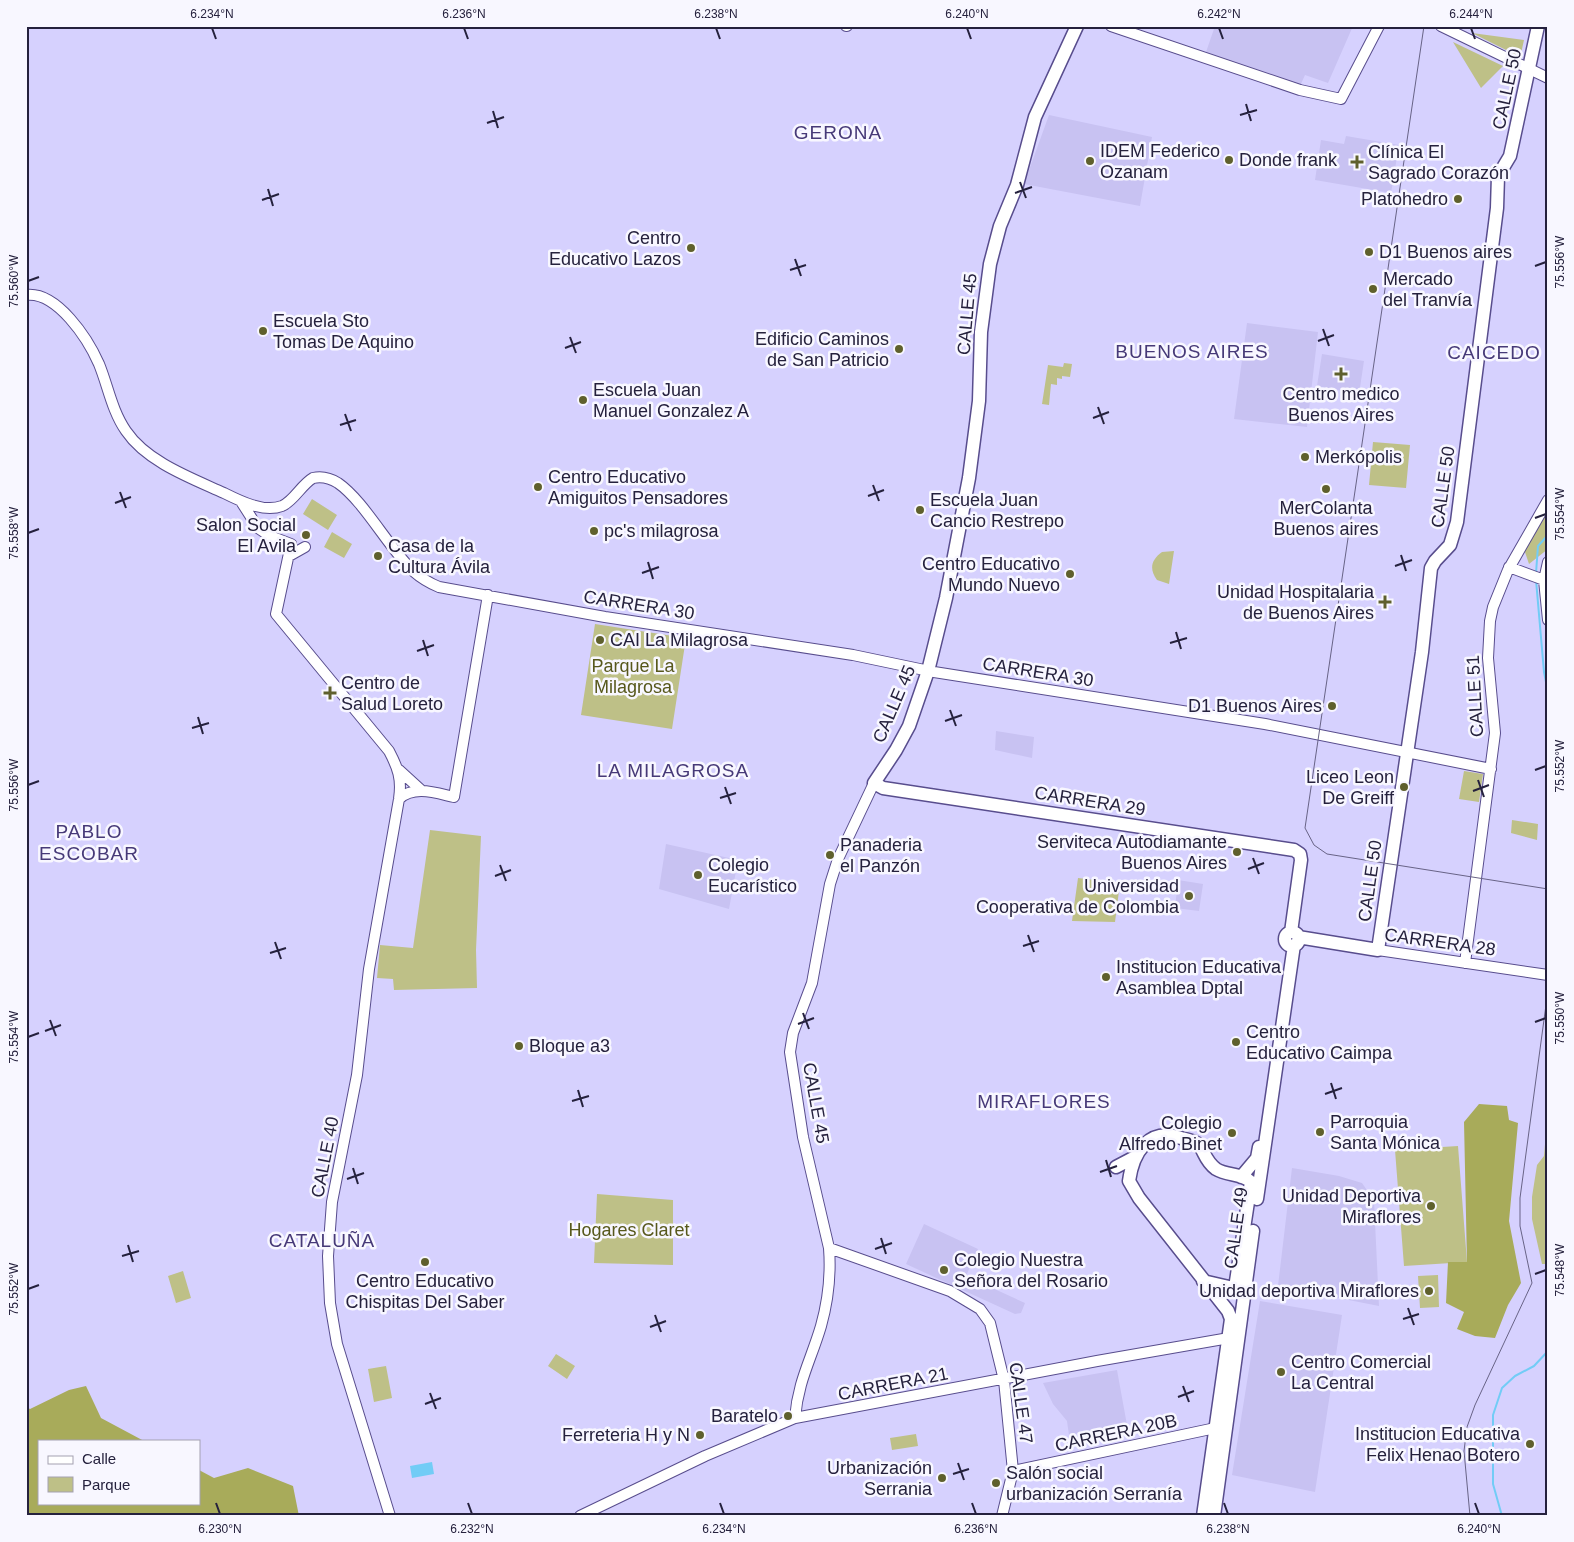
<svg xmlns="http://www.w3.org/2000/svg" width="1574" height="1542" viewBox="0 0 1574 1542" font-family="Helvetica,sans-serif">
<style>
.built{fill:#c8c2f2}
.green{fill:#bec087}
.forest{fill:#a8ab5a}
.water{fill:#72ccf6}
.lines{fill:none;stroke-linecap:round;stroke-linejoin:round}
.stream{stroke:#72ccf6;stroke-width:2}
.minor-casing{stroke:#584d8d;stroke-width:12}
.major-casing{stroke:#584d8d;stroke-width:15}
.minor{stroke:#fff;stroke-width:10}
.major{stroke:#fff;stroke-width:12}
.tram{stroke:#686386;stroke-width:1}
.ticks{fill:none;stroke:#25213d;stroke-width:2}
.poi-dot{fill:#5f602d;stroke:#f8f7ff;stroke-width:2}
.labels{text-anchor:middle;stroke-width:5;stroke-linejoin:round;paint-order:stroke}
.street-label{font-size:18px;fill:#25213d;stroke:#f8f7ff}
.poi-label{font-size:18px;fill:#25213d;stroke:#f8f7ff;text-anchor:start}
.park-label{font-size:18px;fill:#57581c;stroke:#f8f7ff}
.neighbourhood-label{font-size:19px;letter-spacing:1px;fill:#463978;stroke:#f8f7ff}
.neatline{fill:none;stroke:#25213d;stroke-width:2}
.ticks-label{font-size:12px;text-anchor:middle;fill:#25213d}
</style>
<rect width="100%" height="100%" fill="#d6d1fe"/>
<path class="built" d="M1215,26h138l-25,57 -23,-8 -5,11 -95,-31z
M1049,115l103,22 -12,69 -116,-22z
M1346,136l53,9 -8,48 -76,-13 6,-40 23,4z
M1247,323l71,9 -11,95 -73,-8z
M1322,354l42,7 -5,33 -42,-8z
M996,731l38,6 -2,21 -37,-8z
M666,844l72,16 -9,49 -70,-20z
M1178,880l25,4 -4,27 -24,-3z
M1292,1168l47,8 23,7 9,13 3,5 5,105 -101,-20z
M924,1224l54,25 -12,27 59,27 -4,10 -6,1 -109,-50z
M1260,1301l82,14 -27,177 -83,-17z
M1117,1370l10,55 -58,10 -2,-14 -14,-17 -10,-21z"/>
<path class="green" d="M1472,33l52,7 -4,18v-1z
M1453,42l50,24 -22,22z
M1064,363l8,1 -2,13 -8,-1v3l-5,-1v7l-6,-1 -2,21 -7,-1 6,-39 15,2z
M1373,442l37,3 -4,43 -37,-3z
M312,499l25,16 -9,15 -25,-16z
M1548,510v39l-19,15 -5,-15z
M332,532l20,12 -8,14 -20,-11z
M1174,551l-5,33 -12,-4c-8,-11 -6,-20 5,-28z
M595,624l91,14 -14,91 -91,-14z
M1464,771l19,3 -4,28 -20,-3z
M1512,820l26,4 -1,16 -26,-7z
M430,830l51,6 -5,114 1,38 -83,2 -1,-11 -16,-1 3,-33 33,3z
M1078,878l42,5 -5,39 -43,-1z
M1546,1132l2,132h-6l-10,-45v-22l5,-32 7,-9z
M1458,1146l9,116 -63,4 -9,-116z
M597,1194l76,6v65l-79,-2z
M183,1271l8,27 -15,5 -8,-27z
M1438,1275l1,32 -19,1 -2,-32z
M556,1354l19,12 -8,13 -19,-13z
M386,1366l6,32 -18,4 -6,-33z
M916,1434l2,12 -26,4 -2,-12z"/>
<path class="forest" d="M1479,1104l28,2 2,14 9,3 -9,98 12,62 -13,22 -13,33 -20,-2 -18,-7 7,-17 -18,-9 2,-41h19l-3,-140z
M86,1386l15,32 43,23h-105v62h160v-33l15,8 34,-10 45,18 6,30h-273v-109l4,2 39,-19z"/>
<path class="water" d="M432,1462l2,12 -22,4 -2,-12z"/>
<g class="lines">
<path class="stream" d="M1536,573l2,-27 10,-11
M1536,580l8,92 4,20
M1502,1516l-9,-32v-69l9,-27 13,-12 19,-10 14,-15"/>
<g class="minor-casing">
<path id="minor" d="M846,26h1
M1111,26l189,64 41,9 38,-73
M1441,26l107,52
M26,295c31,-4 62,44 73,69 9,22 13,47 27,67 21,31 65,47 98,62 16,8 40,20 58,13 12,-5 19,-21 31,-28 9,-2 17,0 25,5 26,18 50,64 75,88 8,7 16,12 26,16l166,30 248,38 81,17 331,52 226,45
M242,503l16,25 12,8 21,8 -15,70 113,137c9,17 13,28 10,48l-30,170 -12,106 -25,127 -4,54 2,47 7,41 53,172
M289,556l16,-9
M1548,562l-4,18 4,40
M1509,567l35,13
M399,770l23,21
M399,799c15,-14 37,-6 55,-2l34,-202
M1378,950l170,25
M1465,963l30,-230 -7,-75 2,-37 3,-14 15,-37 40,-70
M829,1248l121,43 30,18 10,14 14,57 9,91 -11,45
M795,1418c3,-37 16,-58 26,-92 7,-25 10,-52 8,-78l-26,-111 -13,-85 3,-19 19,-50 18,-99 8,-25 36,-76
M1013,1471l207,-44
M580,1516l125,-60 90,-38 302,-57 132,-23"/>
</g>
<g class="major-casing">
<path id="major" d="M1077,26l-42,91 -18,68 -17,41 -10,38 -9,68 -2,69 -10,77 -23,120 -18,73 -19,55 -13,24 -22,33 9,5 411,62 6,4 1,6 -10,72
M1285 939a7 7 0 1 1 14 0a7 7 0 1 1-14 0Z
M1298,937l80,13 44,-298 9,-84 4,-7 15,-16 7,-23 40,-314 1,-32 12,-20 28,-130
M1116,1167l19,-10
M1241,1177l16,-19 2,-11
M1257,1199l37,-254
M1203,1281l39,9
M1203,1516l28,-197 -3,-8 -89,-113 -10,-17c4,-28 19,-54 52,-43 4,1 14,3 17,6 7,7 6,16 18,25 11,7 26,4 35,13l-16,106
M1214,1516l39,-285"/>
</g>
<use href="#minor" class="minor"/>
<use href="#major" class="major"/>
<path class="tram" d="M1424,26l-119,802 9,17 13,9 221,35
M1470,1516l-6,-65 3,-24 8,-22 57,-122 -12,-57v-28l28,-208"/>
</g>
<path class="ticks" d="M212,28l4,11M464,28l4,11M716,28l4,11M967,28l4,11M1219,28l4,11M1471,28l4,11M1246,104l5,17M493,111l5,17M1240,115l17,-5M487,123l17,-6M1020,182l6,16M268,189l5,17M1015,193l17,-6M262,200l17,-6M795,259l6,17M1535,266l11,-4M790,270l16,-5M28,281l11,-4M1323,329l6,17M570,337l6,16M1318,341l16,-6M565,348l16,-6M1098,407l6,17M345,414l6,17M1093,418l16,-6M340,425l16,-5M873,485l6,16M120,492l6,16M868,496l16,-6M115,503l16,-6M1535,518l11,-4M28,533l11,-4M1401,555l5,16M648,562l5,17M1395,566l17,-6M642,573l17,-6M1176,632l5,17M423,640l5,16M1170,643l17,-5M417,651l17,-6M950,710l6,16M198,717l5,17M945,721l17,-6M192,728l17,-5M1535,770l11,-4M1478,780l6,17M28,785l11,-4M725,787l6,17M1473,791l16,-6M720,798l16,-5M1253,858l6,16M500,865l6,16M1248,869l16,-6M495,876l16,-6M1028,935l6,17M275,942l6,17M1023,946l16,-5M270,953l16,-5M803,1013l6,16M50,1020l6,16M1535,1022l11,-4M798,1024l16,-6M45,1031l16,-6M28,1037l11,-4M1331,1083l5,16M578,1090l5,17M1325,1094l17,-6M572,1101l17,-5M1106,1160l5,17M353,1168l5,16M1100,1172l17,-6M347,1179l17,-6M881,1238l5,16M128,1245l5,17M875,1249l17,-6M122,1256l17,-5M1535,1274l11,-4M28,1289l11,-4M1408,1308l6,17M655,1315l6,17M1403,1319l16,-5M650,1327l16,-6M1183,1386l6,16M430,1393l6,16M1178,1397l16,-6M425,1404l16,-6M958,1463l6,17M953,1474l16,-5M216,1503l4,11M468,1503l4,11M720,1503l4,11M972,1503l4,11M1224,1503l4,11M1475,1503l4,11"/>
<g class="poi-dot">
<circle cx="1229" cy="160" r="5"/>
<circle cx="1090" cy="161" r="5"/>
<path d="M1354.5 154.5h5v5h5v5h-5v5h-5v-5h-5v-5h5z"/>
<circle cx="1458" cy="199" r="5"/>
<circle cx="691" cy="248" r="5"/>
<circle cx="1369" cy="252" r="5"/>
<circle cx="1373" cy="289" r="5"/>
<circle cx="263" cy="331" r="5"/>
<circle cx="899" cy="349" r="5"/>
<path d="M1338.5 366.5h5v5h5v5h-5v5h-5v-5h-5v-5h5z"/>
<circle cx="583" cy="400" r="5"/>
<circle cx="1305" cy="457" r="5"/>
<circle cx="538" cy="487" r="5"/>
<circle cx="1326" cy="489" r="5"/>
<circle cx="920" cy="510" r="5"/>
<circle cx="594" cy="531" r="5"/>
<circle cx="306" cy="535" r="5"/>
<circle cx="378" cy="556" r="5"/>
<circle cx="1070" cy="574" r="5"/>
<path d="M1382.5 594.5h5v5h5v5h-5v5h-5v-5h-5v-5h5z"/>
<circle cx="600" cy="640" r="5"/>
<path d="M327.5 685.5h5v5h5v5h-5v5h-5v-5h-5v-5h5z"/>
<circle cx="1332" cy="706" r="5"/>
<circle cx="1404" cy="787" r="5"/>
<circle cx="1237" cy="852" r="5"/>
<circle cx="830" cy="855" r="5"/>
<circle cx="698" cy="875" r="5"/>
<circle cx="1189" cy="896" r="5"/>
<circle cx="1106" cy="977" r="5"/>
<circle cx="1236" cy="1042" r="5"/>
<circle cx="519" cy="1046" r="5"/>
<circle cx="1320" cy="1132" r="5"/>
<circle cx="1232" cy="1133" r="5"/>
<circle cx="1431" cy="1206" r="5"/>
<circle cx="425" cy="1262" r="5"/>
<circle cx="944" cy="1270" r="5"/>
<circle cx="1429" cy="1291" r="5"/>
<circle cx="1281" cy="1372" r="5"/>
<circle cx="788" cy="1416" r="5"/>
<circle cx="700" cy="1435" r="5"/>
<circle cx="1530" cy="1444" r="5"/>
<circle cx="942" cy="1478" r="5"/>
<circle cx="996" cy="1483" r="5"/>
</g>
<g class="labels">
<g class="street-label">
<text transform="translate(1507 89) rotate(-78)" y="6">CALLE 50</text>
<text transform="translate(967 314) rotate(-85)" y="6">CALLE 45</text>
<text transform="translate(1443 487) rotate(-82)" y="6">CALLE 50</text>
<text transform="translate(639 605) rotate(9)" y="6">CARRERA 30</text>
<text transform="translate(1038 672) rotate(9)" y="6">CARRERA 30</text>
<text transform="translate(1475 696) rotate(-93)" y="6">CALLE 51</text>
<text transform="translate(894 704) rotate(-67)" y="6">CALLE 45</text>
<text transform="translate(1090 801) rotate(9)" y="6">CARRERA 29</text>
<text transform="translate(1370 881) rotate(-82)" y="6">CALLE 50</text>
<text transform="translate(1440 942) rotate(8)" y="6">CARRERA 28</text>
<text transform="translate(816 1103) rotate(80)" y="6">CALLE 45</text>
<text transform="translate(325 1157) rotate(-79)" y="6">CALLE 40</text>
<text transform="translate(1236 1228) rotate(-82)" y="6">CALLE 49</text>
<text transform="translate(893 1384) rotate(-11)" y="6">CARRERA 21</text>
<text transform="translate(1021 1403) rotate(82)" y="6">CALLE 47</text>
<text transform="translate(1116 1433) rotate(-12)" y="6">CARRERA 20B</text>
</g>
<g class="poi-label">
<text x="1100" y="157">IDEM Federico<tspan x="1100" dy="21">Ozanam</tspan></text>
<text x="1368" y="158">Clínica El<tspan x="1368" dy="21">Sagrado Corazón</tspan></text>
<text x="1239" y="166">Donde frank</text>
<text x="1448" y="205" text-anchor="end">Platohedro</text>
<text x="681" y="244" text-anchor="end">Centro<tspan x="681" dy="21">Educativo Lazos</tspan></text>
<text x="1379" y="258">D1 Buenos aires</text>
<text x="1383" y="285">Mercado<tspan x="1383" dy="21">del Tranvía</tspan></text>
<text x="273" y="327">Escuela Sto<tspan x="273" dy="21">Tomas De Aquino</tspan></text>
<text x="889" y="345" text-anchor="end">Edificio Caminos<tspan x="889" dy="21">de San Patricio</tspan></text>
<text x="593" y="396">Escuela Juan<tspan x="593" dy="21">Manuel Gonzalez A</tspan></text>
<text x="1341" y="400" text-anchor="middle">Centro medico<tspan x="1341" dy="21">Buenos Aires</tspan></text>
<text x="1315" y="463">Merkópolis</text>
<text x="548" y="483">Centro Educativo<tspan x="548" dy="21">Amiguitos Pensadores</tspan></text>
<text x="930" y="506">Escuela Juan<tspan x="930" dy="21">Cancio Restrepo</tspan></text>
<text x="1326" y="514" text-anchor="middle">MerColanta<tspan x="1326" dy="21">Buenos aires</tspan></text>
<text x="296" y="531" text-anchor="end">Salon Social<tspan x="296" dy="21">El Avila</tspan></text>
<text x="604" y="537">pc's milagrosa</text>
<text x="388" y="552">Casa de la<tspan x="388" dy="21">Cultura Ávila</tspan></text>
<text x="1060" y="570" text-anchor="end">Centro Educativo<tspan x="1060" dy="21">Mundo Nuevo</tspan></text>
<text x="1374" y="598" text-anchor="end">Unidad Hospitalaria<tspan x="1374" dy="21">de Buenos Aires</tspan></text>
<text x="610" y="646">CAI La Milagrosa</text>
<text x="341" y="689">Centro de<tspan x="341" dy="21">Salud Loreto</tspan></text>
<text x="1322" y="712" text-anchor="end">D1 Buenos Aires</text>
<text x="1394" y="783" text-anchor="end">Liceo Leon<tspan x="1394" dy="21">De Greiff</tspan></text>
<text x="1227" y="848" text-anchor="end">Serviteca Autodiamante<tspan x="1227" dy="21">Buenos Aires</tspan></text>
<text x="840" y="851">Panaderia<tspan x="840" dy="21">el Panzón</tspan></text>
<text x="708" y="871">Colegio<tspan x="708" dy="21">Eucarístico</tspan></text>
<text x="1179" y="892" text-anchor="end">Universidad<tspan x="1179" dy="21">Cooperativa de Colombia</tspan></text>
<text x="1116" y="973">Institucion Educativa<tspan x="1116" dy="21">Asamblea Dptal</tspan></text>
<text x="1246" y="1038">Centro<tspan x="1246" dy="21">Educativo Caimpa</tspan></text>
<text x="529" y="1052">Bloque a3</text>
<text x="1330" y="1128">Parroquia<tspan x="1330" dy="21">Santa Mónica</tspan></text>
<text x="1222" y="1129" text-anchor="end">Colegio<tspan x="1222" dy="21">Alfredo Binet</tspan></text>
<text x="1421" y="1202" text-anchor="end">Unidad Deportiva<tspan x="1421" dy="21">Miraflores</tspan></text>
<text x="954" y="1266">Colegio Nuestra<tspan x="954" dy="21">Señora del Rosario</tspan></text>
<text x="425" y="1287" text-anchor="middle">Centro Educativo<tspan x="425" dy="21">Chispitas Del Saber</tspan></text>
<text x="1419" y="1297" text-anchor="end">Unidad deportiva Miraflores</text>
<text x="1291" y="1368">Centro Comercial<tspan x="1291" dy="21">La Central</tspan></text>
<text x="778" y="1422" text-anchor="end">Baratelo</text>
<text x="1520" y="1440" text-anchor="end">Institucion Educativa<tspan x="1520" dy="21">Felix Henao Botero</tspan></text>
<text x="690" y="1441" text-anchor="end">Ferreteria H y N</text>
<text x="932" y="1474" text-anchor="end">Urbanización<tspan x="932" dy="21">Serrania</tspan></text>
<text x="1006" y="1479">Salón social<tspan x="1006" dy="21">urbanización Serranía</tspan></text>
</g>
<g class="park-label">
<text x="633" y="672">Parque La<tspan x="633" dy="21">Milagrosa</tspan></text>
<text x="629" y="1236">Hogares Claret</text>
</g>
<g class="neighbourhood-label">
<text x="838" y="139">GERONA</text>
<text x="1192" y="358">BUENOS AIRES</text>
<text x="1494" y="359">CAICEDO</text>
<text x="673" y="777">LA MILAGROSA</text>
<text x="89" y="838">PABLO<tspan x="89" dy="22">ESCOBAR</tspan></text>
<text x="1044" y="1108">MIRAFLORES</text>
<text x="322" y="1247">CATALUÑA</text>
</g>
</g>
<rect width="1574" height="1542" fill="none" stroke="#f8f7ff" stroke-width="55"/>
<rect x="38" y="1440" width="162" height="65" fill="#f8f7ff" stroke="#a4a1b1"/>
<rect x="48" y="1456" width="25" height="8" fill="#ffffff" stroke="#a4a1b1"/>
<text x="82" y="1464" font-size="15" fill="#25213d">Calle</text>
<rect x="48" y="1477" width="25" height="15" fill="#bec087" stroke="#a4a1b1"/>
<text x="82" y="1490" font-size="15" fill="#25213d">Parque</text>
<rect x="28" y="28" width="1518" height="1486" class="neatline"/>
<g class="ticks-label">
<text x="212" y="18">6.234°N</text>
<text x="464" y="18">6.236°N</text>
<text x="716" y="18">6.238°N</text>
<text x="967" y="18">6.240°N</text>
<text x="1219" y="18">6.242°N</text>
<text x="1471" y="18">6.244°N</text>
<text transform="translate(1560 262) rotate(-90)" y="4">75.556°W</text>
<text transform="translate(14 281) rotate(-90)" y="4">75.560°W</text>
<text transform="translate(1560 514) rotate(-90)" y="4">75.554°W</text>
<text transform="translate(14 533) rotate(-90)" y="4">75.558°W</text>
<text transform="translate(1560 766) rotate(-90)" y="4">75.552°W</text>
<text transform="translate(14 785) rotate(-90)" y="4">75.556°W</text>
<text transform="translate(1560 1018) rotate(-90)" y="4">75.550°W</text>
<text transform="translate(14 1037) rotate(-90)" y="4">75.554°W</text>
<text transform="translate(1560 1270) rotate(-90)" y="4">75.548°W</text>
<text transform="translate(14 1289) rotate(-90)" y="4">75.552°W</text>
<text x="220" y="1533">6.230°N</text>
<text x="472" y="1533">6.232°N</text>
<text x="724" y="1533">6.234°N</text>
<text x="976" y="1533">6.236°N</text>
<text x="1228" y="1533">6.238°N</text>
<text x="1479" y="1533">6.240°N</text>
</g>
</svg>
